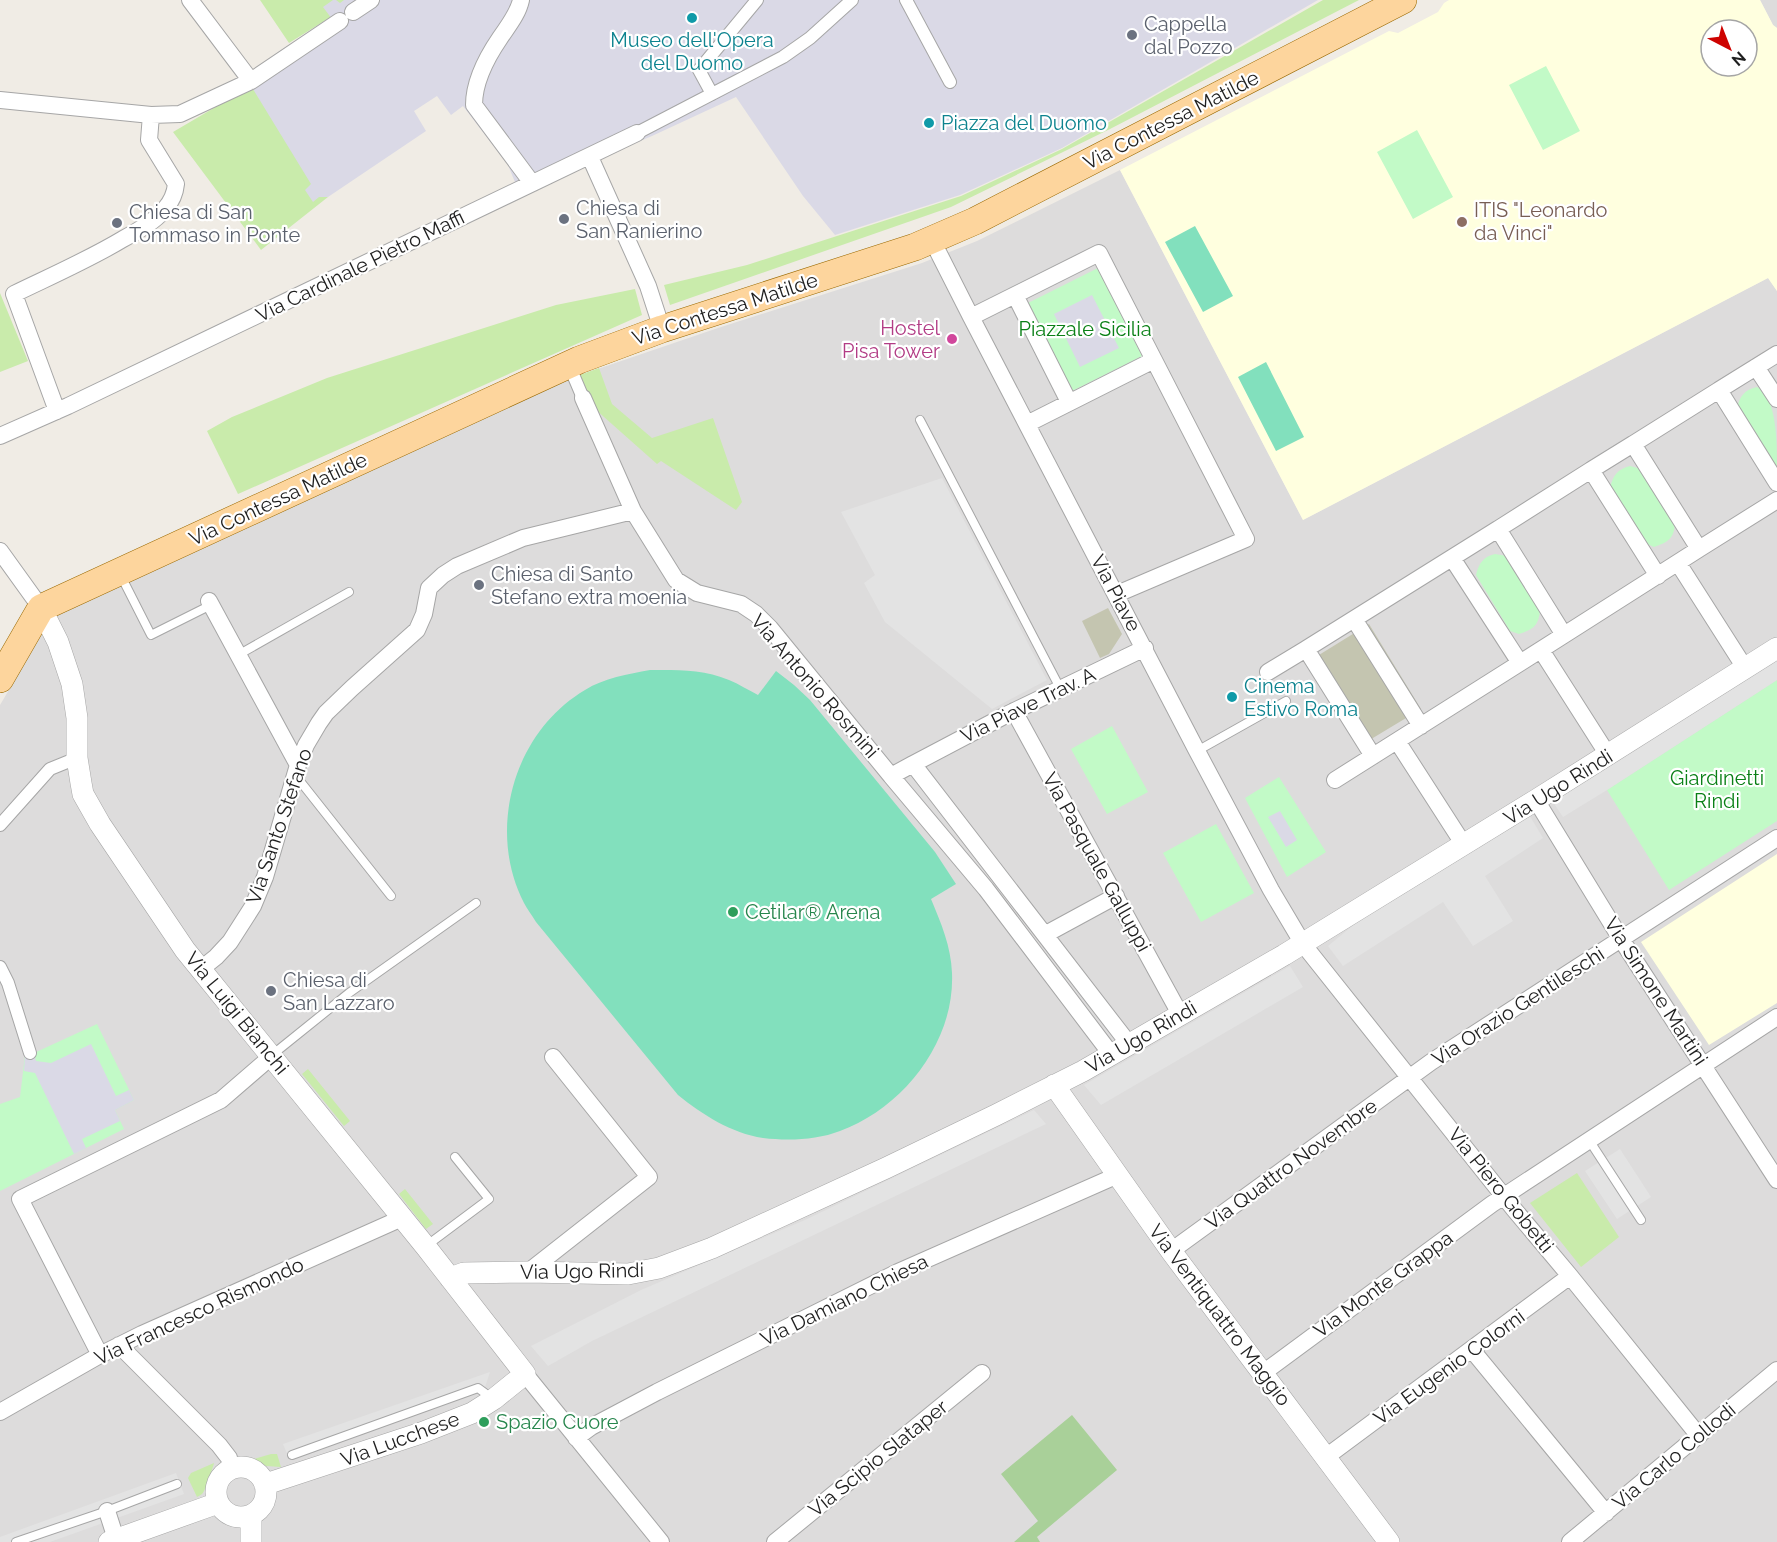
<svg xmlns="http://www.w3.org/2000/svg" width="1777" height="1542" viewBox="0 0 1777 1542" font-family="Raleway,sans-serif">
<style>
.residential{fill:#dddcdc}
.education{fill:#ffffdf;fill-rule:evenodd}
.construction{fill:#c4c5b0}
.grass{fill:#c9ebab}
.forest{fill:#a9d099}
.park{fill:#c2fac7}
.pitch{fill:#82e0bd}
.parking{fill:#e3e3e3}
.plaza{fill:#dad9e6}
.lines{fill:none;stroke-linecap:round;stroke-linejoin:round}
.service-casing{stroke:#a6a6a6;stroke-width:10}
.pedestrian-casing{stroke:#a6a6a6;stroke-width:14}
.minor-casing{stroke:#a6a6a6;stroke-width:18}
.tertiary-casing{stroke:#a6a6a6;stroke-width:22}
.primary-casing{stroke:#9a6900;stroke-width:28}
.service{stroke:#fff;stroke-width:8}
.pedestrian{stroke:#fff;stroke-width:12}
.minor{stroke:#fff;stroke-width:16}
.tertiary{stroke:#fff;stroke-width:21}
.primary{stroke:#fdd59d;stroke-width:27}
.culture-dot{fill:#0f9aa8;stroke:#fff;stroke-width:2}
.worship-dot{fill:#6b7280;stroke:#fff;stroke-width:2}
.education-dot{fill:#8d6e63;stroke:#fff;stroke-width:2}
.hotel-dot{fill:#d1479c;stroke:#fff;stroke-width:2}
.leisure-dot{fill:#2e9e5b;stroke:#fff;stroke-width:2}
.labels{text-anchor:middle;stroke-width:4.5;stroke-linejoin:round;paint-order:stroke}
.worship-label{font-size:20px;fill:#5b616d;stroke:#fff;text-anchor:start}
.culture-label{font-size:20px;fill:#0d838f;stroke:#fff;text-anchor:start}
.street-label{font-size:20px;fill:#1f1f1f;stroke:#fff}
.education-label{font-size:20px;fill:#785e54;stroke:#fff;text-anchor:start}
.hotel-label{font-size:20px;fill:#b23c85;stroke:#fff;text-anchor:end}
.park-label{font-size:20px;fill:#0a8016;stroke:#fff}
.leisure-label{font-size:20px;fill:#27864d;stroke:#fff;text-anchor:start}
</style>
<rect width="100%" height="100%" fill="#f0ece5"/>
<path class="residential" d="M1760,0h17v28l-4,-3z
M1120,170l183,350 465,-242 9,13v1251h-1777v-837l54,-91 515,-240 11,1 138,-47 204,-65 55,-22z"/>
<path class="education" d="M1449,0h311l13,25 4,3v263l-9,-13 -465,242 -183,-350 269,-139 9,2 40,-21 6,-9zM1711,30h36v36h-36z
M1777,854v149l-68,42 -68,-103z"/>
<path class="construction" d="M1108,608l14,26 -13,20 -9,4 -18,-37z
M1369,624l52,85 -63,38 -52,-84z"/>
<path class="grass" d="M260,0h86l-12,15 -45,28z
M1323,0h36l-249,129 -159,78 -281,98 -6,-20 83,-20 214,-69 101,-47z
M258,82l70,115 -67,53 -88,-118z
M635,289l7,26 -404,179 -31,-63 25,-14 95,-39 229,-73z
M0,293l28,68 -28,11z
M599,368l13,36 40,34 61,-20 29,84 -6,8 -75,-49 -4,3 -62,-55 -15,-34z
M308,1069l42,52 -6,5 -42,-52z
M1577,1173l42,64 -38,30 -51,-64z
M405,1189l28,35 -7,5 -27,-35z
M271,1454h6l4,13 -15,-1 -12,-7z
M214,1463c0,1 -8,26 -10,28 -1,3 -4,4 -7,6l-9,-19 3,-5z"/>
<path class="forest" d="M1072,1415l45,55 -80,67 3,5h-26l24,-21 -37,-47z"/>
<path class="park" d="M1546,66l34,65 -37,19 -34,-65z
M1417,130l36,67 -40,22 -36,-67z
M1098,268l44,88 -70,35 -44,-88z
M1757,387c20,9 20,56 20,79l-6,-2 -34,-56c3,-12 7,-18 20,-21z
M1630,466l11,3 34,54c-1,16 -7,19 -21,24l-9,-4 -35,-55c3,-13 8,-19 20,-22z
M1495,554l12,2 33,55c-2,16 -7,18 -21,23l-9,-3 -34,-56c3,-12 7,-18 19,-21z
M1777,680v141l-108,69 -62,-100z
M1112,726l36,66 -41,22 -36,-65z
M1279,777l47,75 -39,25 -42,-79z
M1216,824l38,69 -53,29 -38,-69z
M97,1024l37,76 -19,10 9,19 -124,62v-87l20,-7 5,-42 9,-2z"/>
<path class="pitch" d="M1195,226l38,70 -30,16 -38,-70z
M1266,362l38,75 -28,14 -38,-74z
M650,670c27,0 53,-1 79,10 10,4 19,10 29,15l18,-24 18,14 16,15 125,152 21,32 -25,15c10,24 20,47 21,74 3,69 -49,135 -112,158 -23,9 -52,10 -77,7 -32,-5 -60,-23 -85,-43l-142,-173c-4,-7 -9,-13 -12,-19 -38,-74 -10,-171 61,-213 19,-12 43,-16 65,-20z"/>
<path class="parking" d="M942,478l105,202 -55,29 -107,-87 -21,-39 11,-8 -34,-63z
M1777,658v22l-170,110 -44,27 -10,-15z
M1528,813l15,25 -58,38 28,45 -40,25 -30,-44 -100,64 -15,-20 28,-23z
M1290,966l13,21 -202,118 -17,-20z
M1034,1110l12,14 -454,217 -44,25 -17,-20 110,-56 164,-70z
M1620,1149l31,48 -34,22 -32,-48z
M490,1372l-5,15 -197,69 -5,-12z
M176,1473l8,21 -134,48h-50v-5z"/>
<path class="plaza" d="M333,0h3l4,3 4,-3h974l-256,148 -102,47 -125,40 -32,-39 -67,-99 -84,39 -133,56 -11,-27 -45,-59 -12,9 -14,-19 -23,15 12,20 -98,66h-9l-6,5 -8,-12 6,-6 -66,-108 39,-28 48,-29 -9,-12z
M1092,295l27,53 -39,19 -26,-53z
M1280,811l17,29 -11,7 -18,-30z
M91,1044l25,52 13,-6 5,10 -19,10 5,11 -38,18 4,9 -12,6 -39,-81 -11,-2 1,-16 9,-2 2,8 15,2z"/>
<g class="lines">
<g class="service-casing">
<path id="service" d="M920,420l140,268
M121,576l30,59 56,-28
M238,655l111,-63
M1197,751l89,-50
M296,776l95,120
M272,1055l77,-62 127,-90
M1589,1140l52,80
M426,1246l63,-47 -34,-42
M292,1455l186,-67 15,11
M16,1542l91,-31 70,-27"/>
</g>
<g class="pedestrian-casing">
<path id="pedestrian" d="M906,0l44,82
M712,94l-13,-24 58,-70
M637,133l146,-76 27,-19 42,-38
M569,365l14,33
M0,825l50,-56 27,-11
M0,967l8,16 22,70"/>
</g>
<g class="minor-casing">
<path id="minor" d="M190,0l61,81
M521,0c-3,14 -13,26 -21,38 -13,19 -26,43 -26,67l58,78
M353,12l18,-12
M0,100l151,15 29,-1 71,-33 89,-60
M590,157l58,129 14,43
M932,240l39,77 226,434 74,139 32,54 210,264 57,68 129,160
M1015,295l54,107
M971,317l128,-64 55,107 -127,64
M1777,354l-58,36 58,93
M1756,367l21,32
M583,398l50,113 43,69 21,13 44,11 15,10 14,14 121,148
M57,411l-43,-117c37,-18 74,-34 109,-55 15,-8 31,-17 42,-30 7,-8 10,-15 11,-25l-27,-44 2,-25
M0,436l68,-30 569,-273
M1633,444l86,-54
M1498,529l93,-59
M1699,549l78,-49
M0,551l41,57
M1678,563l67,105
M1117,594l129,-55 -92,-179
M209,601l89,164
M1354,619l144,-90 66,106 -44,28 -68,-105
M1564,635l135,-86 -66,-105 -42,26 67,106
M1541,650l67,105
M1268,672l38,-23
M1014,711l166,303
M1421,726l-67,-107 -48,30 67,107 147,-93
M1397,741l67,104
M913,764l93,-49 139,-67
M1335,780l38,-24
M1536,800l85,139 156,241
M1046,934l70,-38
M201,969l15,-12 14,-15 23,-36 12,-29 33,-112 8,-20 13,-22 7,-10 26,-25 65,-58 7,-16 5,-26 14,-13 14,-9 66,-28 110,-27
M1111,1054l-125,-165 -95,-113 22,-12 216,280
M1171,1251l260,-189 346,-224
M528,1272l121,-95 -96,-120
M119,1345l100,100 10,13 3,11
M1472,1350l134,163
M100,1355l-80,-156 201,-99 51,-44
M1263,1373l229,-169 285,-187
M525,1374l136,168
M0,1412l100,-57 42,-21 260,-116
M576,1438l15,-11 66,-35 241,-120 220,-97
M1326,1457l244,-181
M107,1511l9,28
M775,1542l207,-169
M1570,1542l207,-172"/>
</g>
<g class="tertiary-casing">
<path id="tertiary" d="M41,608l17,34 14,42 5,34v40l4,25 2,11 17,30 85,126 241,297 99,127 -31,25 -22,14 -51,20 -155,51
M1054,1085l117,166 218,291
M450,1278l14,-5 64,-1 100,2 31,-6 53,-20 174,-80 110,-53 87,-44 201,-116 252,-155 241,-152
M216 1492a25 25 0 1 1 50 0a25 25 0 1 1-50 0Z
M251,1515v27
M109,1542l109,-39"/>
</g>
<g class="primary-casing">
<path id="primary" d="M0,679l41,-71 538,-248 83,-31 253,-82 60,-26 428,-221"/>
</g>
<use href="#service" class="service"/>
<use href="#pedestrian" class="pedestrian"/>
<use href="#minor" class="minor"/>
<use href="#tertiary" class="tertiary"/>
<use href="#primary" class="primary"/>
</g>
<g class="culture-dot">
<circle cx="692" cy="18" r="6"/>
<circle cx="929" cy="123" r="6"/>
<circle cx="1232" cy="697" r="6"/>
</g>
<g class="worship-dot">
<circle cx="1132" cy="35" r="6"/>
<circle cx="564" cy="219" r="6"/>
<circle cx="117" cy="223" r="6"/>
<circle cx="479" cy="585" r="6"/>
<circle cx="271" cy="991" r="6"/>
</g>
<circle class="education-dot" cx="1462" cy="222" r="6"/>
<circle class="hotel-dot" cx="952" cy="339" r="6"/>
<g class="leisure-dot">
<circle cx="733" cy="912" r="6"/>
<circle cx="484" cy="1422" r="6"/>
</g>
<g class="labels">
<g class="worship-label">
<text x="1144" y="31">Cappella<tspan x="1144" dy="23">dal Pozzo</tspan></text>
<text x="576" y="215">Chiesa di<tspan x="576" dy="23">San Ranierino</tspan></text>
<text x="129" y="219">Chiesa di San<tspan x="129" dy="23">Tommaso in Ponte</tspan></text>
<text x="491" y="581">Chiesa di Santo<tspan x="491" dy="23">Stefano extra moenia</tspan></text>
<text x="283" y="987">Chiesa di<tspan x="283" dy="23">San Lazzaro</tspan></text>
</g>
<g class="culture-label">
<text x="692" y="47" text-anchor="middle">Museo dell'Opera<tspan x="692" dy="23">del Duomo</tspan></text>
<text x="941" y="130">Piazza del Duomo</text>
<text x="1244" y="693">Cinema<tspan x="1244" dy="23">Estivo Roma</tspan></text>
</g>
<g class="street-label">
<text transform="translate(1171 120) rotate(-27)" y="7">Via Contessa Matilde</text>
<text transform="translate(360 266) rotate(-26)" y="7">Via Cardinale Pietro Maffi</text>
<text transform="translate(725 309) rotate(-18)" y="7">Via Contessa Matilde</text>
<text transform="translate(278 499) rotate(-25)" y="7">Via Contessa Matilde</text>
<text transform="translate(1116 593) rotate(62)" y="7">Via Piave</text>
<text transform="translate(815 686) rotate(49)" y="7">Via Antonio Rosmini</text>
<text transform="translate(1028 705) rotate(-26)" y="7">Via Piave Trav. A</text>
<text transform="translate(1558 787) rotate(-32)" y="7">Via Ugo Rindi</text>
<text transform="translate(279 826) rotate(-71)" y="7">Via Santo Stefano</text>
<text transform="translate(1097 862) rotate(61)" y="7">Via Pasquale Galluppi</text>
<text transform="translate(1656 991) rotate(57)" y="7">Via Simone Martini</text>
<text transform="translate(1518 1006) rotate(-33)" y="7">Via Orazio Gentileschi</text>
<text transform="translate(237 1013) rotate(51)" y="7">Via Luigi Bianchi</text>
<text transform="translate(1141 1037) rotate(-30)" y="7">Via Ugo Rindi</text>
<text transform="translate(1291 1164) rotate(-36)" y="7">Via Quattro Novembre</text>
<text transform="translate(1501 1190) rotate(51)" y="7">Via Piero Gobetti</text>
<text transform="translate(582 1271) rotate(-1)" y="7">Via Ugo Rindi</text>
<text transform="translate(1383 1284) rotate(-36)" y="7">Via Monte Grappa</text>
<text transform="translate(844 1300) rotate(-26)" y="7">Via Damiano Chiesa</text>
<text transform="translate(199 1311) rotate(-25)" y="7">Via Francesco Rismondo</text>
<text transform="translate(1220 1315) rotate(53)" y="7">Via Ventiquattro Maggio</text>
<text transform="translate(1449 1367) rotate(-36)" y="7">Via Eugenio Colorni</text>
<text transform="translate(400 1439) rotate(-20)" y="7">Via Lucchese</text>
<text transform="translate(1674 1456) rotate(-40)" y="7">Via Carlo Collodi</text>
<text transform="translate(878 1458) rotate(-39)" y="7">Via Scipio Slataper</text>
</g>
<g class="education-label">
<text x="1474" y="217">ITIS "Leonardo<tspan x="1474" dy="23">da Vinci"</tspan></text>
</g>
<g class="hotel-label">
<text x="940" y="335">Hostel<tspan x="940" dy="23">Pisa Tower</tspan></text>
</g>
<g class="park-label">
<text x="1085" y="336">Piazzale Sicilia</text>
<text x="1717" y="785">Giardinetti<tspan x="1717" dy="23">Rindi</tspan></text>
</g>
<g class="leisure-label">
<text x="745" y="919">Cetilar® Arena</text>
<text x="496" y="1429">Spazio Cuore</text>
</g>
</g>
<g transform="translate(1729 48) rotate(138)"><circle r="28" fill="#ffffff" stroke="#a5a5a5" stroke-width="1.5"/>
<path d="M0-4.5L10 22L0 15L-10 22Z" fill="#ce0300"/>
<text y="-9" font-size="16" font-weight="bold" text-anchor="middle" fill="#1f1f1f">N</text>
</g>
</svg>
